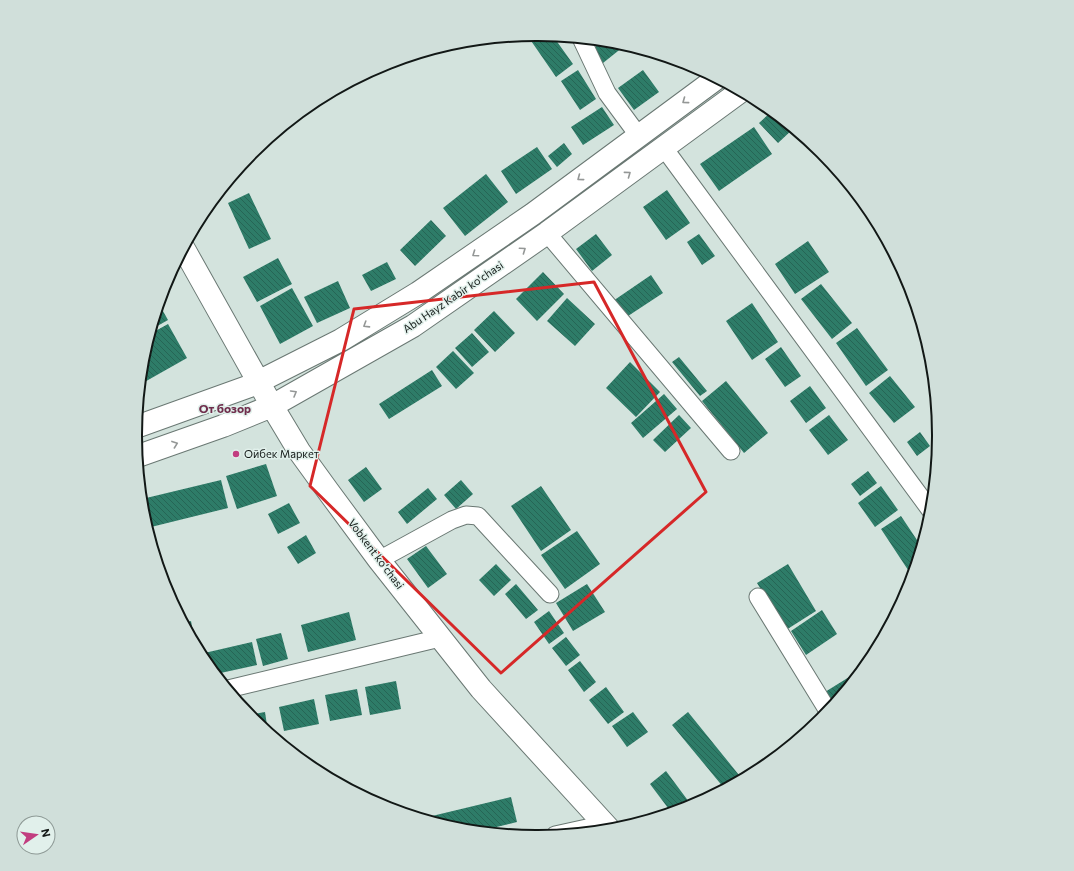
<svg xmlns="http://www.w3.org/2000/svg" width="1074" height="871" viewBox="0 0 1074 871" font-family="Commissioner,sans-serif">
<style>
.building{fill:url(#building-back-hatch)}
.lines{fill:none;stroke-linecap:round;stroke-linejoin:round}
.street-casing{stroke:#6a7873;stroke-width:19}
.secondary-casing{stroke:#6a7873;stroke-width:24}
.street{stroke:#fff;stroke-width:17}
.secondary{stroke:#fff;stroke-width:22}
.oneway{stroke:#949796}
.marked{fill:none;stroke:#d62828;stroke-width:3;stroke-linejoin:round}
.poi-dot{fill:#c23d80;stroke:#e1f0eb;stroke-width:1.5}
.labels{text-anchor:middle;stroke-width:3;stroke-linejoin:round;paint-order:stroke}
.street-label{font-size:11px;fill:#121816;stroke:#e1f0eb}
.poi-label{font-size:11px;fill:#121816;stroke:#e1f0eb;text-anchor:start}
.neighbourhood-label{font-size:12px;font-weight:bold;fill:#6f2d4c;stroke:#e1f0eb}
.rim{fill:none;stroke:#121816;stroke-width:2}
</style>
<defs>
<pattern id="building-back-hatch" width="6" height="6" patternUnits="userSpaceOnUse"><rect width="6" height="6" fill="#2e7c68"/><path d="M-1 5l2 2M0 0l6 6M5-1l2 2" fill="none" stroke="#266555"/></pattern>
</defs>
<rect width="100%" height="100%" fill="#d3e3dd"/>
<path class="building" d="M537,34l16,2 20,28 -17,13 -29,-42z
M603,41l18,2 2,4 -20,16 -11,-14z
M578,70l18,29 -16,11 -19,-29z
M643,70l16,22 -25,18 -16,-22z
M602,107l12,18 -31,20 -12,-18z
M772,111l21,18 -15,14 -19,-20z
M754,127l18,27 -53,37 -19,-27z
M564,143l8,11 -15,13 -9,-11z
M537,147l15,22 -36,25 -15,-23z
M486,174l22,28 -43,34 -22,-28z
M667,190l23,33 -24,17 -23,-33z
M249,193l22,46 -22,10 -21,-46z
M431,220l15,16 -31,30 -15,-16z
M596,234l16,21 -20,16 -16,-22z
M699,234l16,22 -13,9 -15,-23z
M808,241l21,31 -34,22 -20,-30z
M278,258l14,26 -35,18 -14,-25z
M387,262l9,17 -25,12 -9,-16z
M543,272l21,22 -27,27 -21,-22z
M651,275l12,18 -38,25 -12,-17z
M338,281l12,27 -33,15 -13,-26z
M821,284l31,39 -20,16 -31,-40z
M292,288l21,38 -33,18 -20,-38z
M567,298l28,26 -20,22 -28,-25z
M752,303l26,39 -26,18 -26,-39z
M159,304l9,16 -16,9z
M494,311l21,22 -20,19 -21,-22z
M168,324l19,34 -46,26 2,-27 7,-23z
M857,328l31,42 -22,16 -30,-43z
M472,333l17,19 -17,15 -17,-19z
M781,347l20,29 -16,11 -20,-28z
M453,351l21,22 -18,16 -20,-22z
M679,357l28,34 -7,5 -28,-34z
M630,362l30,30 -24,25 -30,-29z
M432,370l10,16 -53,33 -10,-15z
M890,376l25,31 -21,16 -25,-30z
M726,381l42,52 -24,20 -42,-52z
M810,386l16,22 -20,15 -16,-22z
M664,394l13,15 -34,29 -12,-15z
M679,415l12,13 -26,24 -12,-12z
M829,415l19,25 -20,15 -19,-25z
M920,432l10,14 -13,10 -10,-14z
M266,464l11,32 -40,13 -11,-33z
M366,467l16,22 -18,13 -16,-22z
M868,471l9,12 -17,13 -9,-12z
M221,480l7,28 -81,20 -4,-14 -1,-15z
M461,480l12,14 -17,15 -12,-14z
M541,486l30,44 -30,21 -30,-45z
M881,486l17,24 -23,17 -17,-24z
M428,488l9,11 -30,25 -9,-12z
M289,503l11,20 -22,11 -10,-20z
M901,516l20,30 -9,30 -31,-47z
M577,531l23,33 -35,25 -24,-34z
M306,535l10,18 -18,11 -11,-17z
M426,546l21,28 -19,14 -21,-29z
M496,564l15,16 -17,16 -15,-16z
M788,564l28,47 -30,19 -29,-47z
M516,584l22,26 -12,9 -21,-25z
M587,584l18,28 -32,19 -17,-28z
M822,610l15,24 -31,21 -15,-24z
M549,611l15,22 -15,11 -15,-22z
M349,612l7,28 -48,12 -7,-27z
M191,621l4,22 -11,-20z
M281,633l7,26 -25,7 -7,-27z
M566,637l14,18 -14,11 -14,-18z
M252,642l5,23 -41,9 -16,-20z
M580,661l16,21 -12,10 -16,-22z
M862,669v1l-29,35 -8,-13z
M396,681l5,28 -31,6 -5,-28z
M606,687l18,25 -16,12 -19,-24z
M357,689l5,26 -32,6 -5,-26z
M314,699l5,25 -35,7 -5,-24z
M265,712l3,20 -19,-17z
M633,712l15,20 -21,15 -15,-21z
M688,712l51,63 -15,13 -52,-63z
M666,771l26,35 -21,6 -21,-28z
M511,797l6,25 -37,9 -22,-2 -24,-7 -2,-6z"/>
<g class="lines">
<g class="street-casing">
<path id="street" d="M581,38l26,55 31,42
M664,148l267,363
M547,233l184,218
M379,560l73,-40 14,-5 12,1 72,78
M758,597l70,114
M228,689l212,-51
M555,835l50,-11"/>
</g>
<g class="secondary-casing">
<path id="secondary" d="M184,249l88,157 27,45 29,40 51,69 102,129 129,141
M136,427l114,-41 91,-46 77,-47 115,-79 184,-136
M138,456l85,-30 49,-20 141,-80 134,-93 194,-142"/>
</g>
<use href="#street" class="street"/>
<use href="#secondary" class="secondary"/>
</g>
<defs><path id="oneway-chevron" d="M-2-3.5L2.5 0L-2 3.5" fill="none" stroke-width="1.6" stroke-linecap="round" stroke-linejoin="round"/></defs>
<g class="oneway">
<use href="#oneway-chevron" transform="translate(685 101) rotate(144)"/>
<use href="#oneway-chevron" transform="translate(628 174) rotate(-36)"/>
<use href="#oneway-chevron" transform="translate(580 178) rotate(143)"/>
<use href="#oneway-chevron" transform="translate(523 250) rotate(-35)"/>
<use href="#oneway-chevron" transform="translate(475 254) rotate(145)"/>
<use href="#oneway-chevron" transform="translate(366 325) rotate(148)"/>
<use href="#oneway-chevron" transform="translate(294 393) rotate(-30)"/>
<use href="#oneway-chevron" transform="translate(175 444) rotate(-20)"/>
</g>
<path class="marked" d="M594,282l112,210 -205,181 -191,-187 44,-177z"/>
<circle class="poi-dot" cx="236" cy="454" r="4"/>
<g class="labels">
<g class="street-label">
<text transform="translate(453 297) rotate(-34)" y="4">Abu Hayz Kabir ko'chasi</text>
<text transform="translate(376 554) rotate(53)" y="4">Vobkent koʻchasi</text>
</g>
<g class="poi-label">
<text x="244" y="458">Ойбек Маркет</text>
</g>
<g class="neighbourhood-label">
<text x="225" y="413">От бозор</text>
</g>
</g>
<path d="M0 0H1074V871H0ZM536 41H538A394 394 0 0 1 932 435V436A394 394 0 0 1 538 830H536A394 394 0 0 1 142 436V435A394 394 0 0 1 536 41Z" fill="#d0dfda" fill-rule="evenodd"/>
<path class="rim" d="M536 41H538A394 394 0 0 1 932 435V436A394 394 0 0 1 538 830H536A394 394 0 0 1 142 436V435A394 394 0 0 1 536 41Z"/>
<g transform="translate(36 835) rotate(77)"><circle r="19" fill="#e1f0eb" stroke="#8e9a96"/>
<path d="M0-3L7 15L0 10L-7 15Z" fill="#c23d80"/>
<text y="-6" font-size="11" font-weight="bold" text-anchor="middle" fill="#121816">N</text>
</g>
</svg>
